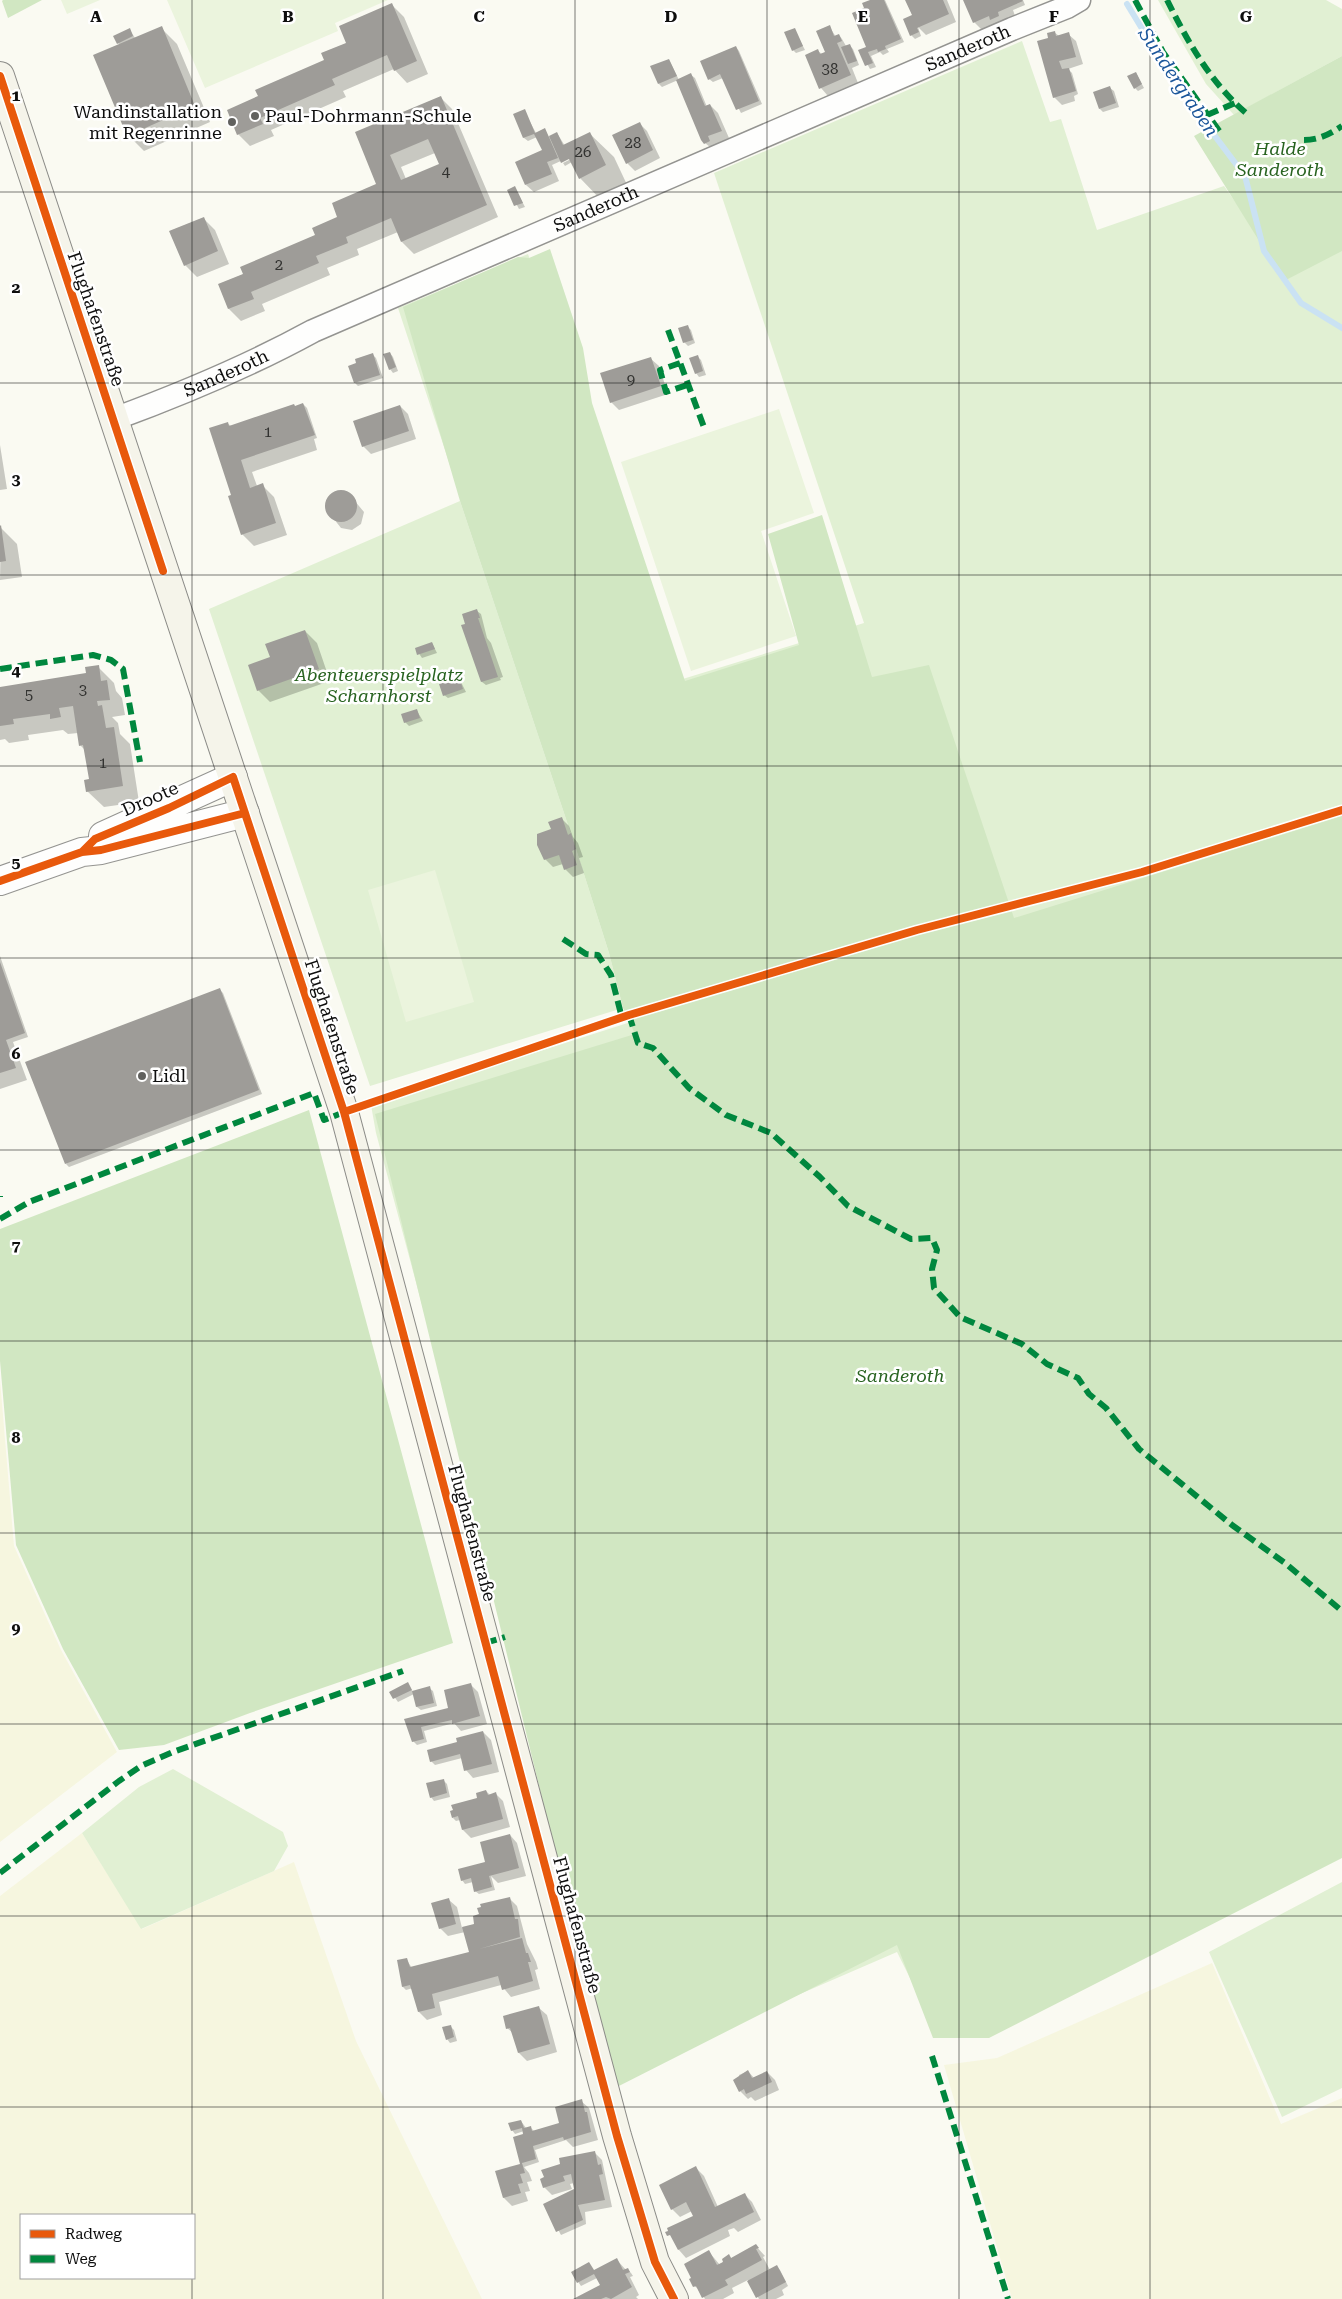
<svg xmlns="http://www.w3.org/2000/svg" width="1342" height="2299" viewBox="0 0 1342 2299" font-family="'Roboto Serif',serif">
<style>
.farmland{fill:#f6f6df;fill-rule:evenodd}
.green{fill:#e1f0d3}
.forest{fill:#d1e7c2}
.pitch{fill:#ebf4dd}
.shadow{fill:#0003;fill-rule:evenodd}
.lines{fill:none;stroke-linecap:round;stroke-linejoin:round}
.stream{stroke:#cae2f3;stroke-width:6}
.building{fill:#9e9c98;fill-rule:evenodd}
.minor-casing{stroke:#949491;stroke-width:25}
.tertiary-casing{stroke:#949491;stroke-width:30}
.secondary-casing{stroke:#8b8b87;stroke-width:30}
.minor{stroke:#fefefd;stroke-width:22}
.tertiary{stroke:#fefefd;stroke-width:28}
.secondary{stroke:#f5f4ea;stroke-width:28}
.quiet{stroke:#00873e;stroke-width:6;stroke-dasharray:12 6;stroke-linecap:butt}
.cycleway-casing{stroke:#fff;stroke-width:11}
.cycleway{stroke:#e8590c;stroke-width:8}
.grid{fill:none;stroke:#0e0e0e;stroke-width:1;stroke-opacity:0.55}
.poi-dot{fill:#61615e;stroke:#fff;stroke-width:2}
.labels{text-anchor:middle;stroke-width:5;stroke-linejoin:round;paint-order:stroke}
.number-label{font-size:15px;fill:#323230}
.street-label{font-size:18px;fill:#0e0e0e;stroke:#fff}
.poi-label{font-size:18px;fill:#0e0e0e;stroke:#fff;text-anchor:start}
.park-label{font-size:18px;font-style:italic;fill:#286320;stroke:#fff}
.water-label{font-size:19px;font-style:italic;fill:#1c579b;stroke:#fff}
.grid-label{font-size:16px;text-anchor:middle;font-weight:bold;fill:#0e0e0e;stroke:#fff;stroke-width:5;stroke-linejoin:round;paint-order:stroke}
</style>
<rect width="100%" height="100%" fill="#fafaf2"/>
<path class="farmland" d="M0,1380l14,166 47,104 56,102 -117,90z
M82,1833l60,96 152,-67 62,179 126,258h-482v-403zM21,2215h173v63h-173z
M1212,1963l69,161 61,-26v201h-330l-68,-234 53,-7z"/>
<path class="green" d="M1158,0h168l16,9v47l-108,59 -28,-31z
M1022,41l28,81 11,-3 36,111 127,-44 54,76 64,-28v1619l-402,185 -43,-86 -270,117 -221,-824 -30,-112 -5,-28 263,-84 -236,-713 130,-54 145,428 191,-59 -150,-450z
M460,501l116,348 33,104 14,55 -253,78 -161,-477z
M173,1769l110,63 5,14 -14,25 -133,58 -59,-96 57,-46z
M1342,1882v206l-60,29 -73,-165z"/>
<path class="forest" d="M3,0h39l-34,18 -6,-17z
M1342,56v195l-58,30 -90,-145z
M550,249l33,99 9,55 93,278 114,-36 -31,-111 54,-19 50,162 57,-12 85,253 328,-102v1042l-353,180h-56l-36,-93 -284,144 -238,-975 260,-80 -12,-26 -14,-55 -33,-104 -116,-348 -57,-194 115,-50 11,1z
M309,1110l144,533 -203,70 -86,32 -45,5 -56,-101 -47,-104 -16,-184v-132z"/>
<path class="pitch" d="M61,0h39l-33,14z
M167,0h221l-53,23 3,8 -133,57z
M779,409l35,104 -53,18 35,105 -105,35 -70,-209z
M435,870l39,132 -68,20 -38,-132z"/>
<path class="shadow" d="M873,0h12l19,42 -17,7 2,3 -6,3 -3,-3 -9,4 5,11 -6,2 -10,-18 8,-4 -2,-38z
M906,0h41l9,22 -30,13 -8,-8 3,9 -6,3 -4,-4 4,-14z
M965,0h58l2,5 -12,5 2,6 -33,14 -8,-8z
M392,5l12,12 24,57 -21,9 -13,-14 -51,22 3,6 -75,33 3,6 -24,10 -12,-12 22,-37 65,-36z
M829,26l7,11 3,-2 3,4 4,7 3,-1 4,4 6,16 -7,3 6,15 -30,13 -7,-8 -3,-37 4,3 4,-2z
M161,28l16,16 33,78 -66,29 -16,-16 -8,-90 -2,-2 12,-13 5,8z
M794,29l11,21 -9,3 -3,-3z
M1054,32l5,4 9,-2 8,7 7,23 -15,5 4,4 6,21 -4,2 1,5 -13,4 -8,-8 -4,-58z
M736,47l3,4 23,53 -21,9 -18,-35 -10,4 -4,-3z
M669,60l10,20 12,-5 4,3 12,29 3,-2 8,8 11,25 -19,9 -5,-4 -27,-63 -16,7 -3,-3z
M1136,73l8,15 -6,3 -3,-3z
M1110,88l4,3 5,16 -16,5 -3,-3z
M440,97l12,12 46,108 -84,37 -12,-12 -4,-10 -41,17 2,6 -32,13 3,7 -68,29 3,7 -24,10 -12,-12 -10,-24 25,-11 72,-39 62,-50 -22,-52zM435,153l5,12 -34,14 -5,-12z
M524,111l12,22 8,-3 5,7 8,-4 8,13 25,-12 24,23 15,32 -26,13 -23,-24 -8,-16 -7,4 -2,-3 12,-6 -1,-2 -22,10 7,16 -25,11 -8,-7 18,-34 -7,-14 -9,4 -4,-3 -9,-23z
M639,123l8,8 13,27 -25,13 -8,-8z
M515,188l10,19 -6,2 -10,-19z
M203,218l12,12 14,34 -32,13 -12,-12z
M688,327l3,3 4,13 -7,3 -4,-4z
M390,353l3,4 5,14 -5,2 -3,-4z
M373,355l3,3 7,20 -25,8 -3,-3z
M698,357l3,3 5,15 -7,2 -3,-4z
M651,359l8,7 9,28 -49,16 -8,-8z
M303,404l4,4 10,30 -3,1 3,11 -65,22 5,14 5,-1 12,12 13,38 -33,11 -12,-12 -9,-38 -6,-73 4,3z
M400,406l8,8 8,25 -45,15 -8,-8z
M0,445l7,44 -7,1z
M338,492l11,2 15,18 -3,12 -9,6 -11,-2 -15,-19 2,-11z
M1,528l16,16 5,33 -22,3z
M477,611l4,3 6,24 4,5 12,34 -3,1 1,2 -15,5 -4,-3z
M305,631l12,12 13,38 -60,21 -12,-12 13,-32z
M432,643l5,10 -15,5 -6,-9z
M98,667l16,16 2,8 6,7 3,17 -13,2 6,6 2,11 10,10 9,58 -35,5 -17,-16 3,-10 -4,-30 -6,-6 -2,-12 -10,1 -5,-4 -35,5 1,5 -20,3 -4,-4 -5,1v-52l88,-14z
M459,678l7,14 -18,6 -4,-3z
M417,711l6,10 -14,5 -4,-4z
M561,818l8,8 4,11 5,6 5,14 -4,1 5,15 -11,4 -8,-8 -2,-5 -10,3 -8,-8z
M0,956l28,81 -15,5 14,38 -27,9z
M220,990l3,3 39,101 -193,73 -3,-3z
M408,1684l5,8 16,-4 4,3 4,15 -16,4 -4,-3 -3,-13 -16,8 -7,-10z
M470,1684l8,8 9,32 -26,7 -7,-8 -30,8 3,11 -10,3 -4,-4 -7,-21 42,-11z
M483,1732l8,8 8,32 -26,6 -7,-8 -4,-12 -27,7 -4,-4z
M443,1780l4,4 3,13 -16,4 -3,-4z
M486,1791l4,4 6,-1 7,7 7,26 -39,11 -8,-8 -3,-10 -4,1 -3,-3z
M510,1835l7,8 9,33 -28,7 -7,-7 4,14 -16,4 -4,-3 -2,-9 -8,2 -3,-4 26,-14z
M509,1898l8,8 10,38 9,18 2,7 -3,1 5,19 -29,8 -10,-12 -62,17 3,13 -15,5 -8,-8 -6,-24 -7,2 -3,-3 3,-28 6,9 59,-15 -6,-21 -17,4 -8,-8 9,-28 8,7 5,21 14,-4z
M539,2008l8,7 10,37 -30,9 -8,-8 -5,-19 -7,-6z
M450,2026l4,4 3,11 -7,2 -3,-4z
M748,2071l6,7 13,-6 8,8 4,10 -24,11 -4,-4 -3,2 -8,-8 -1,-16z
M581,2101l8,7 9,32 -25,7 -7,-7 -31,10 4,12 -15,5 5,6 3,8 -5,1 3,9 -5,1 3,9 -16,5 -8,-8 -7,-26 25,-7 2,-34 -9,3 -3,-4 9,-9 5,7 4,-1 4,4 27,-7z
M594,2152l8,8 10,47 -27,5 1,12 -25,11 -16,-30 34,-16 -5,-6 -4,1 2,5 -20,6 -8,-8z
M696,2168l8,8 14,31 26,-13 8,8 9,18 -23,12 -4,-4 -6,2 2,6 -44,22 -7,-8 -11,-21 27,-12 -3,-6 -12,6 -8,-8z
M756,2246l9,10 -2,1 7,13 7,-3 3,3 8,16 -6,4 2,5 -8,4h-17l-11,-19 -16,8 2,5 -11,6h-18l-6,-10 -5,-3 15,-34 11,13 9,-9 3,3z
M617,2260l9,10 1,-1 4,4 2,3 -3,1 9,18 -3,2 2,2h-62l25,-14 -4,-7 -16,8 -9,-13 17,-10 5,9z"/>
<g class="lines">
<path class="stream" d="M1127,4l48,79 70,93 19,75 37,52 41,25"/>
</g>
<path class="building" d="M870,0h14l17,39 -16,7 1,3 -8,3 -1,-3 -9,3 5,11 -8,3 -7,-16 8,-3 -14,-34 12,-5 -2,-5z
M905,0h38l6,14 -32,14 2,4 -9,4 -7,-17 9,-4z
M963,0h59l1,1 -25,11 1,4 -9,4 -1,-4 -16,7z
M392,3l25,58 -23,10 -7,-16 -55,24 3,6 -75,33 3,6 -26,11 -10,-25 31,-14 -3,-6 69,-30 -3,-7 25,-10 -7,-17z
M830,25l4,11 5,-2 3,7 -5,2 14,32 -32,14 -14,-34 13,-6 2,5 5,-2 -9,-21z
M162,26l33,80 -68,30 -34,-81z
M130,28l3,8 -16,8 -4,-8z
M795,28l8,18 -11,5 -8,-19z
M1055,31l1,5 13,-4 7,25 -17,4 3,8 7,-1 7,23 -23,7 -16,-57 11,-3 -1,-5z
M850,44l7,17 -9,3 -7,-17z
M736,46l23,55 -23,9 -16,-36 -12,6 -8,-19z
M669,59l8,17 -19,8 -8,-18z
M1136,72l6,12 -8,5 -7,-13z
M691,73l14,33 5,-2 12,27 -14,5 2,5 -6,3 -3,-4 -25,-60z
M1110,86l6,17 -17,6 -6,-17z
M441,96l46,109 -86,37 -10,-24 -45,19 2,6 -32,13 3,7 -68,29 3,7 -26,10 -10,-25 25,-10 -3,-7 75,-32 -3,-7 25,-11 -5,-14 44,-19 -21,-52zM428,139l11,25 -38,16 -11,-25z
M525,109l10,24 10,-5 13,30 -11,4 5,12 -27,11 -10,-23 27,-12 -8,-16 -11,4 -10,-24z
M640,122l13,28 -27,14 -14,-29z
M557,132l6,13 27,-13 16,33 -27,14 -10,-20 -8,4 -12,-27z
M515,186l8,17 -9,3 -7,-16z
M204,217l14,34 -34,15 -15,-35z
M688,325l5,15 -10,3 -5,-15z
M390,352l6,15 -7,3 -6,-16z
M373,353l7,22 -26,8 -6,-17 8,-3 -1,-4z
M698,355l5,16 -8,3 -6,-16z
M651,357l10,29 -51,17 -10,-30z
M303,403l12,32 -74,25 9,28 13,-5 13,40 -35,12 -13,-39 3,-1 -22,-67 19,-6 1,4 65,-22 1,2z
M400,405l9,26 -47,16 -9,-26z
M325 506a16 16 0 1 1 32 0a16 16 0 1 1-32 0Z
M1,525l5,36 -6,1v-36z
M477,609l3,9h-2l20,59 -17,5 -20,-57 4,-1 -3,-10z
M305,630l14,39 -62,22 -9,-26 22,-8 -5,-13z
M432,642l3,7 -18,6 -2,-7z
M99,665l2,16 6,-1 3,20 -13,1 1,5 4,-1 4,23 8,-1 9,59 -37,6 -2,-12 5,-1 -6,-34 -4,1 -6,-40 -14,2 2,9 -11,2v-5l-37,5 1,5 -14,2v-39l86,-14 -1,-6z
M459,677l4,12 -20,7 -4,-12z
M417,709l3,9 -16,5 -3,-9z
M562,817l6,18 3,-2 5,16 -4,2 5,14 -13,5 -5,-15 -15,5 -7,-15v-11l14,-5 -3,-7z
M0,962l25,71 -19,7 10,28 -16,5z
M220,988l39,102 -194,74 -40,-102z
M408,1682l4,8 -19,9 -4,-7z
M471,1683l9,33 -28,8v-4l-31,7 3,12 -12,3 -8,-23 44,-11 -4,-18z
M430,1686l4,17 -18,4 -4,-16z
M483,1731l9,33 -28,7 -4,-17 -30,8 -3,-12 30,-8 -1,-4z
M444,1779l3,14 -17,5 -4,-15z
M486,1790l2,5 8,-3 7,27 -41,11 -4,-14 -6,2 -2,-7 3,-1 -2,-5 26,-7 -1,-5z
M510,1834l9,34 -30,8 3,11 -18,5 -3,-14 -10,3 -3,-12 27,-7 -5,-20z
M510,1897l5,22h3l2,18 -41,12 43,-11 4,15h2l3,9h-3l5,19 -31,9 -4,-14 -66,18 3,14 -17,4 -8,-27 -8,2 -5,-27 10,-2 3,9 59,-15 -7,-25 12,-3 -1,-8 6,-2 -2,-6 4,-1 -1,-3z
M449,1898l7,26 -17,5 -8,-26z
M539,2006l11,38 -32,9 -8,-25 -4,1 -3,-13z
M451,2025l3,12 -8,3 -4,-13z
M748,2070l4,8 15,-7 5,11 -26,12 -2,-5 -5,3 -6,-12z
M582,2099l3,13h2l4,20 -27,8 -1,-3 -30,9 3,13 -14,4 3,10 -5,1 3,9 -5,1 3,9 -18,5 -8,-27 25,-7 -7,-27 10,-3 -1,-6 -11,3 -3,-8 13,-3 3,8 7,-2 1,5 27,-8 -4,-16z
M595,2151l3,14 3,-1 2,10 -4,1 6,25 -27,5 5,15 -27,12 -13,-28 31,-15 -3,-15 -8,2 2,5 -22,7 -3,-9 4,-2 -3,-7 19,-6 -1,-6z
M696,2166l19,41 30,-14 9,19 -76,38 -8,-15 -3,1 -2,-4 3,-1 -1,-3 26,-12 -7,-14 -15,8 -12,-25z
M756,2244l3,4 -3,1 6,11 -37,20 3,5 -26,13 -6,-12 -3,1 -4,-8 2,-1 -7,-14 25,-14 8,15 6,-3 -1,-3 7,-5 2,4z
M617,2258l6,12 5,-2 2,4 -5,2 7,13 -21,12 -5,-2 -5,2h-28l27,-14 -6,-11 -17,9 -6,-11 18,-10 5,8z
M777,2265l9,17 -30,16 -9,-17z"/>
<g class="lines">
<g class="minor-casing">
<g id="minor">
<path id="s1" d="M114,419c68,-25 135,-53 199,-88l699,-302 55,-22 12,-7"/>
</g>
</g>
<g class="tertiary-casing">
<path id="tertiary" d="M103,836l130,-59
M0,881l82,-29 19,-2 144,-37"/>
</g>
<g class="secondary-casing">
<path id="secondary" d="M0,76l344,1036 273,1024 38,126 19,37"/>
</g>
<use href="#minor" class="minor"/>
<use href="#tertiary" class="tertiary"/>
<use href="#secondary" class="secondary"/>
<path class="quiet" d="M1135,0l28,52 57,80
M1167,0c21,42 43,82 79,113
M1207,115l28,-12
M1304,140c15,0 26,-6 38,-14
M668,330l37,100
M680,363l-20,7 6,22 21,-7
M0,669l93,-14 18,5 12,9 17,93
M563,939l23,15 12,1 13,20 11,43
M629,1015l9,28 15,5 36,40 37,27 45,18 49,44 28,29 63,33 21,-1 5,12 -5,19 2,19 26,29 62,27 25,20 31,14 11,16 17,14 33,41 93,76 53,38 57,48
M0,1197v-1
M0,1219l29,-17 285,-109 10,27 23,-9
M485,1643l20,-6
M0,1873l119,-92 22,-15 32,-14 230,-81
M932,2056l76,243"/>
<g class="cycleway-casing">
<path id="cycleway" d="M0,76l163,495
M82,852l13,-13 74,-31 64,-31 111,335 273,1024 38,126 19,37
M0,881l82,-29 19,-2 144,-37
M344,1112l285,-97 288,-85 225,-58 200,-62"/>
</g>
<use href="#cycleway" class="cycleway"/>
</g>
<path class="grid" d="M192,0v2215M383,0v2299M575,0v2299M767,0v2299M959,0v2299M1150,0v2299M0,192h1342M0,383h1342M0,575h1342M0,766h1342M0,958h1342M0,1150h1342M0,1341h1342M0,1533h1342M0,1724h1342M0,1916h1342M0,2107h1342M192,2278v21"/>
<g class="poi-dot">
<circle cx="255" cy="116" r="5"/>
<circle cx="232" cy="122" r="5"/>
<circle cx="142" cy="1076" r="5"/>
</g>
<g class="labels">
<g class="number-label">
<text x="830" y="74">38</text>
<text x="633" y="148">28</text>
<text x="583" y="157">26</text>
<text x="446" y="177">4</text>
<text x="279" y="270">2</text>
<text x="631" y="385">9</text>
<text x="268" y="437">1</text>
<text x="83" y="695">3</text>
<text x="29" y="700">5</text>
<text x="103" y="768">1</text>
</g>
<g class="street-label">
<text dy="6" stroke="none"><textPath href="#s1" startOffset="931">Sanderoth</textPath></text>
<text dy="6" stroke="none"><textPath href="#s1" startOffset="526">Sanderoth</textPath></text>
<text transform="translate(96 319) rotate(71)" y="6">Flughafenstraße</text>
<text dy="6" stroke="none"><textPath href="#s1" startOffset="121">Sanderoth</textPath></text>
<text transform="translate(150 799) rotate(-24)" y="6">Droote</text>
<text transform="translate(332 1027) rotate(72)" y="6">Flughafenstraße</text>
<text transform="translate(472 1533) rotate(75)" y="6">Flughafenstraße</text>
<text transform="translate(577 1925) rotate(75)" y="6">Flughafenstraße</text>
</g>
<g class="poi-label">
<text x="222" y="118" text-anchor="end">Wandinstallation<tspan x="222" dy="21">mit Regenrinne</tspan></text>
<text x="265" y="122">Paul-Dohrmann-Schule</text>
<text x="152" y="1082">Lidl</text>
</g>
<g class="park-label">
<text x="1280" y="155">Halde<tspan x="1280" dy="21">Sanderoth</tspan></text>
<text x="379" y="681">Abenteuerspielplatz<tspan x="379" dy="21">Scharnhorst</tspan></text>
<text x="900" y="1382">Sanderoth</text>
</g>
<g class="water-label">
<text transform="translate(1179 82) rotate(56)" y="7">Sundergraben</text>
</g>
</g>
<g class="grid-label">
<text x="96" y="22">A</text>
<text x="288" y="22">B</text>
<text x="479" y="22">C</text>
<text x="671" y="22">D</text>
<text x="863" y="22">E</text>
<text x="1054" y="22">F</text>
<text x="1246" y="22">G</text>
<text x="16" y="101">1</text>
<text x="16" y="293">2</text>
<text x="16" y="485">3</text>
<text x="16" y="676">4</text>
<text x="16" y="868">5</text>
<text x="16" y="1059">6</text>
<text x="16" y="1251">7</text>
<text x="16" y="1443">8</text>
<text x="16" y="1634">9</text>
</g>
<rect x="20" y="2214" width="175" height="65" fill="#ffffff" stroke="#9f9f9f"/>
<rect x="30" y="2230" width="25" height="8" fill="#e8590c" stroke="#9f9f9f"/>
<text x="65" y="2239" font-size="15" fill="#0e0e0e">Radweg</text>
<rect x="30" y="2255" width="25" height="8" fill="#00873e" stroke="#9f9f9f"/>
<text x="65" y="2264" font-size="15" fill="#0e0e0e">Weg</text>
</svg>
